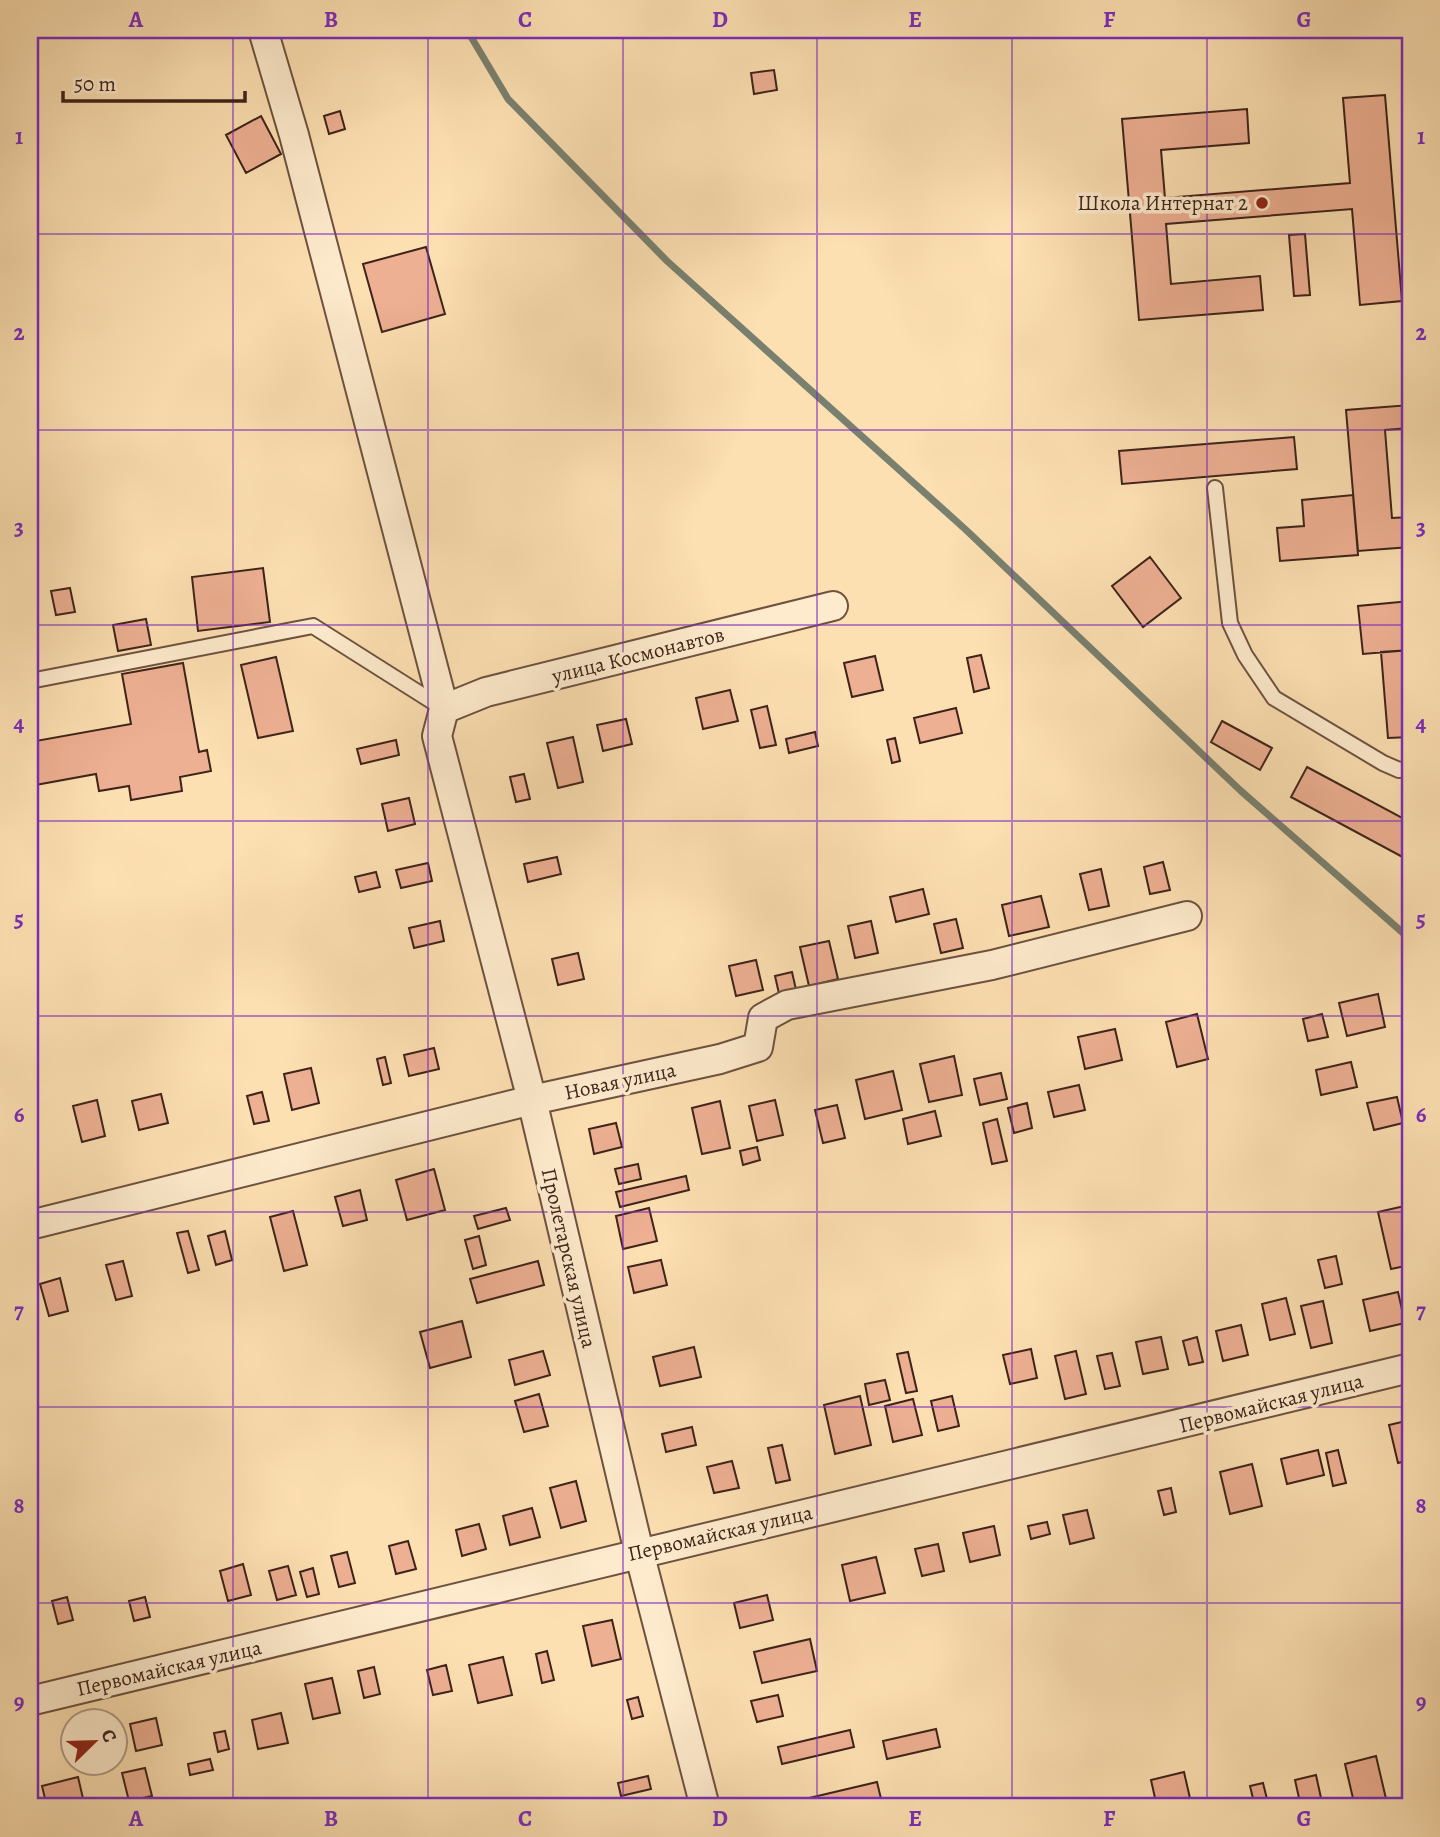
<svg xmlns="http://www.w3.org/2000/svg" width="1440" height="1837" viewBox="0 0 1440 1837" font-family="Alegreya,serif">
<style>
.lines{fill:none;stroke-linecap:round;stroke-linejoin:round}
.stream{stroke:#79806f;stroke-width:7}
.building{fill:#eeb093;stroke:#3d231a;stroke-width:2}
.service-casing{stroke:#6d5240;stroke-width:18}
.minor-casing{stroke:#6d5240;stroke-width:32}
.service{stroke:#feebcd;stroke-width:14}
.minor{stroke:#feebcd;stroke-width:28}
.grid{fill:none;stroke:#7b2cbf;stroke-width:2;stroke-opacity:0.55}
.poi-dot{fill:#8f2418;stroke:#feebcd;stroke-width:2.5}
.labels{text-anchor:middle;stroke-width:7;stroke-linejoin:round;paint-order:stroke}
.poi-label{font-size:21px;fill:#3d231a;stroke:#feebcd;text-anchor:end}
.street-label{font-size:21px;fill:#3d231a;stroke:#feebcd}
.neatline{fill:none;stroke:#7b2cbf;stroke-width:2.5}
.grid-label{font-size:23px;text-anchor:middle;font-weight:bold;fill:#7b2cbf}
</style>
<rect width="100%" height="100%" fill="#fde0b2"/>
<filter id="stains"><feTurbulence type="fractalNoise" baseFrequency=".00286" numOctaves="4"/><feColorMatrix values="0 0 0 0 .2 0 0 0 0 .09 0 0 0 0 .02 0 0 0 .5 -.17"/></filter>
<radialGradient id="worn" r=".72"><stop offset=".6" stop-color="#630" stop-opacity="0"/><stop offset="1" stop-color="#630" stop-opacity=".3"/></radialGradient>
<g class="lines">
<path class="stream" d="M467,30l41,69 159,162 298,268 276,262 169,148"/>
</g>
<path class="building" d="M774,70l3,20 -23,4 -3,-21z
M1385,95l17,206 -42,4 -8,-96 -186,15 5,60 89,-8 3,34 -124,10 -17,-201 125,-10 2,34 -88,7 4,48 185,-15 -7,-85z
M340,111l5,18 -16,5 -5,-18z
M261,116l20,38 -35,19 -20,-38z
M1305,234l5,61 -16,1 -5,-61z
M426,247l19,67 -63,18 -19,-68z
M1410,405v23l-25,2 7,88 18,-1v30l-52,4 -12,-141z
M1294,437l3,32 -175,15 -3,-33z
M1353,495l5,60 -78,6 -3,-33 27,-2 -2,-26z
M1150,557l31,41 -38,29 -31,-41z
M263,568l7,54 -72,9 -6,-54z
M70,588l5,24 -19,3 -5,-24z
M1410,601v49l-47,4 -5,-48z
M146,619l5,26 -33,6 -5,-26z
M1410,650v87l-22,1 -7,-86z
M981,655l8,33 -15,4 -7,-34z
M875,656l8,34 -31,7 -8,-34z
M276,657l17,74 -35,7 -17,-73z
M183,663l16,89 8,-2 4,21 -31,6 2,14 -51,9 -2,-14 -30,5 -3,-17 -66,12v-44l101,-18 -9,-50z
M730,690l8,31 -35,8 -7,-31z
M767,706l9,39 -16,3 -9,-38z
M956,708l6,25 -42,10 -6,-25z
M626,719l6,25 -29,7 -6,-26z
M1222,721l50,27 -12,22 -49,-28z
M815,732l3,14 -29,7 -3,-14z
M573,737l10,45 -25,6 -11,-45z
M895,738l5,23 -8,2 -5,-23z
M396,740l3,15 -38,9 -4,-15z
M1307,767l103,55v39l-119,-64z
M524,774l6,25 -14,3 -6,-25z
M409,798l6,26 -27,7 -6,-27z
M557,857l4,17 -33,8 -4,-18z
M1163,862l7,28 -20,4 -6,-27z
M428,863l4,18 -31,7 -5,-18z
M1101,869l8,37 -20,4 -9,-36z
M376,872l4,15 -21,5 -4,-15z
M923,889l6,25 -33,8 -6,-25z
M1041,896l8,31 -40,9 -7,-31z
M956,919l7,29 -22,5 -7,-29z
M440,921l4,20 -30,7 -5,-20z
M871,921l7,32 -23,5 -7,-32z
M829,941l9,38 -29,7 -9,-39z
M578,953l6,26 -26,6 -6,-26z
M756,960l7,30 -27,6 -7,-30z
M792,972l5,22 -17,4 -5,-22z
M1378,994l7,33 -38,9 -8,-33z
M1197,1014l11,45 -31,8 -11,-45z
M1322,1014l6,23 -20,4 -5,-22z
M1115,1029l7,31 -37,9 -7,-32z
M434,1048l5,21 -30,7 -5,-21z
M954,1056l8,39 -33,7 -9,-38z
M385,1057l6,26 -8,2 -6,-26z
M1351,1062l6,25 -36,8 -5,-25z
M311,1068l8,35 -27,7 -8,-36z
M893,1071l9,39 -37,9 -9,-39z
M1001,1073l6,26 -27,6 -6,-26z
M1079,1085l6,25 -31,7 -6,-25z
M262,1092l7,29 -15,3 -7,-28z
M161,1094l7,29 -29,7 -7,-29z
M1397,1097l6,26 -29,7 -7,-27z
M97,1100l8,36 -23,6 -9,-36z
M775,1100l8,35 -26,6 -8,-35z
M720,1101l10,47 -28,6 -10,-46z
M1027,1103l5,25 -18,5 -6,-25z
M837,1105l8,33 -22,5 -8,-33z
M935,1111l6,25 -33,8 -5,-25z
M997,1119l10,42 -15,3 -9,-41z
M616,1123l6,24 -28,7 -5,-25z
M757,1147l3,13 -17,5 -3,-14z
M638,1164l3,15 -22,5 -4,-15z
M434,1169l11,41 -38,10 -11,-40z
M686,1176l3,14 -69,17 -4,-15z
M360,1190l7,30 -24,6 -8,-29z
M1409,1205l1,60 -19,4 -13,-57z
M506,1208l4,12 -32,9 -4,-13z
M649,1208l8,33 -34,8 -7,-33z
M293,1211l14,54 -23,6 -14,-54z
M188,1231l11,39 -11,3 -11,-40z
M225,1231l7,29 -16,5 -8,-29z
M479,1236l7,29 -13,4 -8,-29z
M1336,1256l6,28 -17,4 -7,-28z
M661,1260l6,25 -33,8 -6,-26z
M123,1261l9,35 -16,4 -10,-35z
M538,1261l6,24 -67,18 -7,-24z
M60,1278l8,33 -19,5 -9,-32z
M1398,1292l7,31 -35,8 -7,-31z
M1286,1298l9,36 -25,6 -8,-36z
M1323,1301l9,42 -21,5 -10,-42z
M462,1321l9,36 -41,11 -10,-36z
M1241,1325l7,30 -25,6 -7,-30z
M1161,1337l7,32 -25,5 -7,-32z
M1197,1337l6,25 -14,3 -6,-24z
M694,1347l7,30 -41,9 -7,-29z
M1031,1349l6,29 -27,6 -7,-29z
M543,1351l7,24 -35,10 -6,-25z
M1076,1351l10,43 -21,5 -10,-43z
M908,1352l9,39 -11,2 -9,-39z
M1112,1353l8,33 -15,3 -8,-33z
M885,1380l5,20 -21,5 -4,-21z
M539,1394l9,32 -24,6 -9,-31z
M860,1396l11,49 -36,9 -11,-49z
M952,1396l7,30 -21,5 -7,-30z
M913,1399l9,36 -29,7 -8,-36z
M1410,1420v40l-12,3 -9,-38z
M692,1427l4,18 -30,7 -4,-18z
M782,1445l8,35 -14,3 -8,-35z
M1318,1450l6,25 -37,9 -6,-25z
M1338,1450l8,33 -13,3 -7,-33z
M732,1461l7,27 -25,5 -7,-26z
M1252,1464l10,42 -32,8 -10,-42z
M576,1481l10,40 -25,7 -11,-40z
M1171,1488l5,24 -12,3 -6,-24z
M532,1508l8,29 -30,8 -7,-29z
M1087,1510l7,28 -24,6 -7,-29z
M1047,1522l3,12 -19,5 -3,-13z
M479,1524l7,25 -24,7 -6,-26z
M994,1526l6,29 -30,7 -7,-29z
M408,1541l8,28 -20,5 -7,-28z
M938,1544l6,27 -22,5 -7,-27z
M347,1552l8,31 -16,4 -8,-31z
M876,1557l9,36 -35,8 -8,-36z
M243,1564l8,31 -23,6 -8,-30z
M288,1566l8,29 -19,5 -8,-29z
M313,1568l6,26 -12,3 -7,-25z
M767,1595l6,25 -33,8 -6,-25z
M67,1597l6,23 -15,4 -6,-23z
M145,1597l5,20 -16,4 -5,-20z
M612,1620l9,39 -29,7 -9,-40z
M810,1639l7,32 -55,12 -8,-31z
M547,1651l7,29 -12,3 -6,-29z
M503,1657l9,38 -34,8 -9,-38z
M446,1665l6,26 -19,4 -6,-25z
M374,1667l6,27 -16,4 -6,-27z
M332,1678l8,35 -27,6 -8,-35z
M778,1695l5,21 -26,6 -6,-21z
M638,1697l5,19 -11,3 -5,-19z
M281,1713l7,30 -30,6 -6,-29z
M156,1718l6,27 -26,6 -6,-27z
M936,1729l4,18 -53,12 -4,-18z
M850,1730l4,17 -72,17 -4,-17z
M225,1731l4,18 -11,3 -4,-19z
M1376,1756l11,47 -32,4 -10,-43z
M210,1759l3,11 -23,5 -2,-11z
M145,1768l7,28 -23,5 -7,-28z
M1184,1772l8,35h-35l-6,-27z
M1316,1775l7,32h-22l-6,-27z
M648,1776l3,13 -30,7 -3,-13z
M78,1777l7,30h-38l-5,-21z
M877,1782l6,25h-112z
M1263,1783l6,24h-14l-5,-21z"/>
<g class="lines">
<g class="service-casing">
<path id="service" d="M1215,488l15,135 15,32 29,43 109,65 16,7 11,-2
M30,681l283,-55 128,81"/>
</g>
<g class="minor-casing">
<path id="minor" d="M263,30l31,105 150,574 -7,27 95,364 107,452 66,255
M444,709l42,-17 347,-86
M30,1225l502,-125 188,-41 38,-12 5,-29 24,-13 205,-40 195,-49
M30,1701l1380,-333"/>
</g>
<use href="#service" class="service"/>
<use href="#minor" class="minor"/>
</g>
<path class="grid" d="M233,30v1777M428,30v1777M623,30v1777M817,30v1777M1012,30v1777M1207,30v1777M30,234h1380M30,430h1380M30,625h1380M30,821h1380M30,1016h1380M30,1212h1380M30,1407h1380M30,1603h1380"/>
<circle class="poi-dot" cx="1262" cy="203" r="7"/>
<g class="labels">
<g class="poi-label">
<text x="1248" y="210">Школа Интернат 2</text>
</g>
<g class="street-label">
<text transform="translate(638 655) rotate(-14)" y="7">улица Космонавтов</text>
<text transform="translate(620 1081) rotate(-12)" y="7">Новая улица</text>
<text transform="translate(569 1258) rotate(77)" y="7">Пролетарская улица</text>
<text transform="translate(1271 1403) rotate(-14)" y="7">Первомайская улица</text>
<text transform="translate(720 1533) rotate(-13)" y="7">Первомайская улица</text>
<text transform="translate(169 1668) rotate(-13)" y="7">Первомайская улица</text>
</g>
</g>
<rect width="1440" height="1837" fill="none" stroke="#fde0b2" stroke-width="77"/>
<g transform="translate(94 1742) rotate(67)"><circle r="33" fill="#feebcd" stroke="#b19b85" stroke-width="2"/>
<path d="M0-5L12 26L0 18L-12 26Z" fill="#8f2418"/>
<text y="-10" font-size="19" font-weight="bold" text-anchor="middle" fill="#3d231a">С</text>
</g>
<path d="M63 91v10h182v-10" fill="none" stroke="#3d231a" stroke-width="3.5"/>
<text x="74" y="91" font-size="21" fill="#3d231a" stroke="#feebcd" stroke-width="5" paint-order="stroke">50 m</text>
<rect x="38" y="38" width="1364" height="1760" class="neatline"/>
<g class="grid-label">
<text x="136" y="27">A</text>
<text x="331" y="27">B</text>
<text x="525" y="27">C</text>
<text x="720" y="27">D</text>
<text x="915" y="27">E</text>
<text x="1109" y="27">F</text>
<text x="1304" y="27">G</text>
<text x="19" y="144">1</text>
<text x="1421" y="144">1</text>
<text x="19" y="340">2</text>
<text x="1421" y="340">2</text>
<text x="19" y="535">3</text>
<text x="1421" y="535">3</text>
<text x="19" y="731">4</text>
<text x="1421" y="731">4</text>
<text x="19" y="926">5</text>
<text x="1421" y="926">5</text>
<text x="19" y="1122">6</text>
<text x="1421" y="1122">6</text>
<text x="19" y="1318">7</text>
<text x="1421" y="1318">7</text>
<text x="19" y="1513">8</text>
<text x="1421" y="1513">8</text>
<text x="19" y="1709">9</text>
<text x="1421" y="1709">9</text>
<text x="136" y="1826">A</text>
<text x="331" y="1826">B</text>
<text x="525" y="1826">C</text>
<text x="720" y="1826">D</text>
<text x="915" y="1826">E</text>
<text x="1109" y="1826">F</text>
<text x="1304" y="1826">G</text>
</g>
<rect width="100%" height="100%" filter="url(#stains)"/>
<rect width="100%" height="100%" fill="url(#worn)"/>
</svg>
